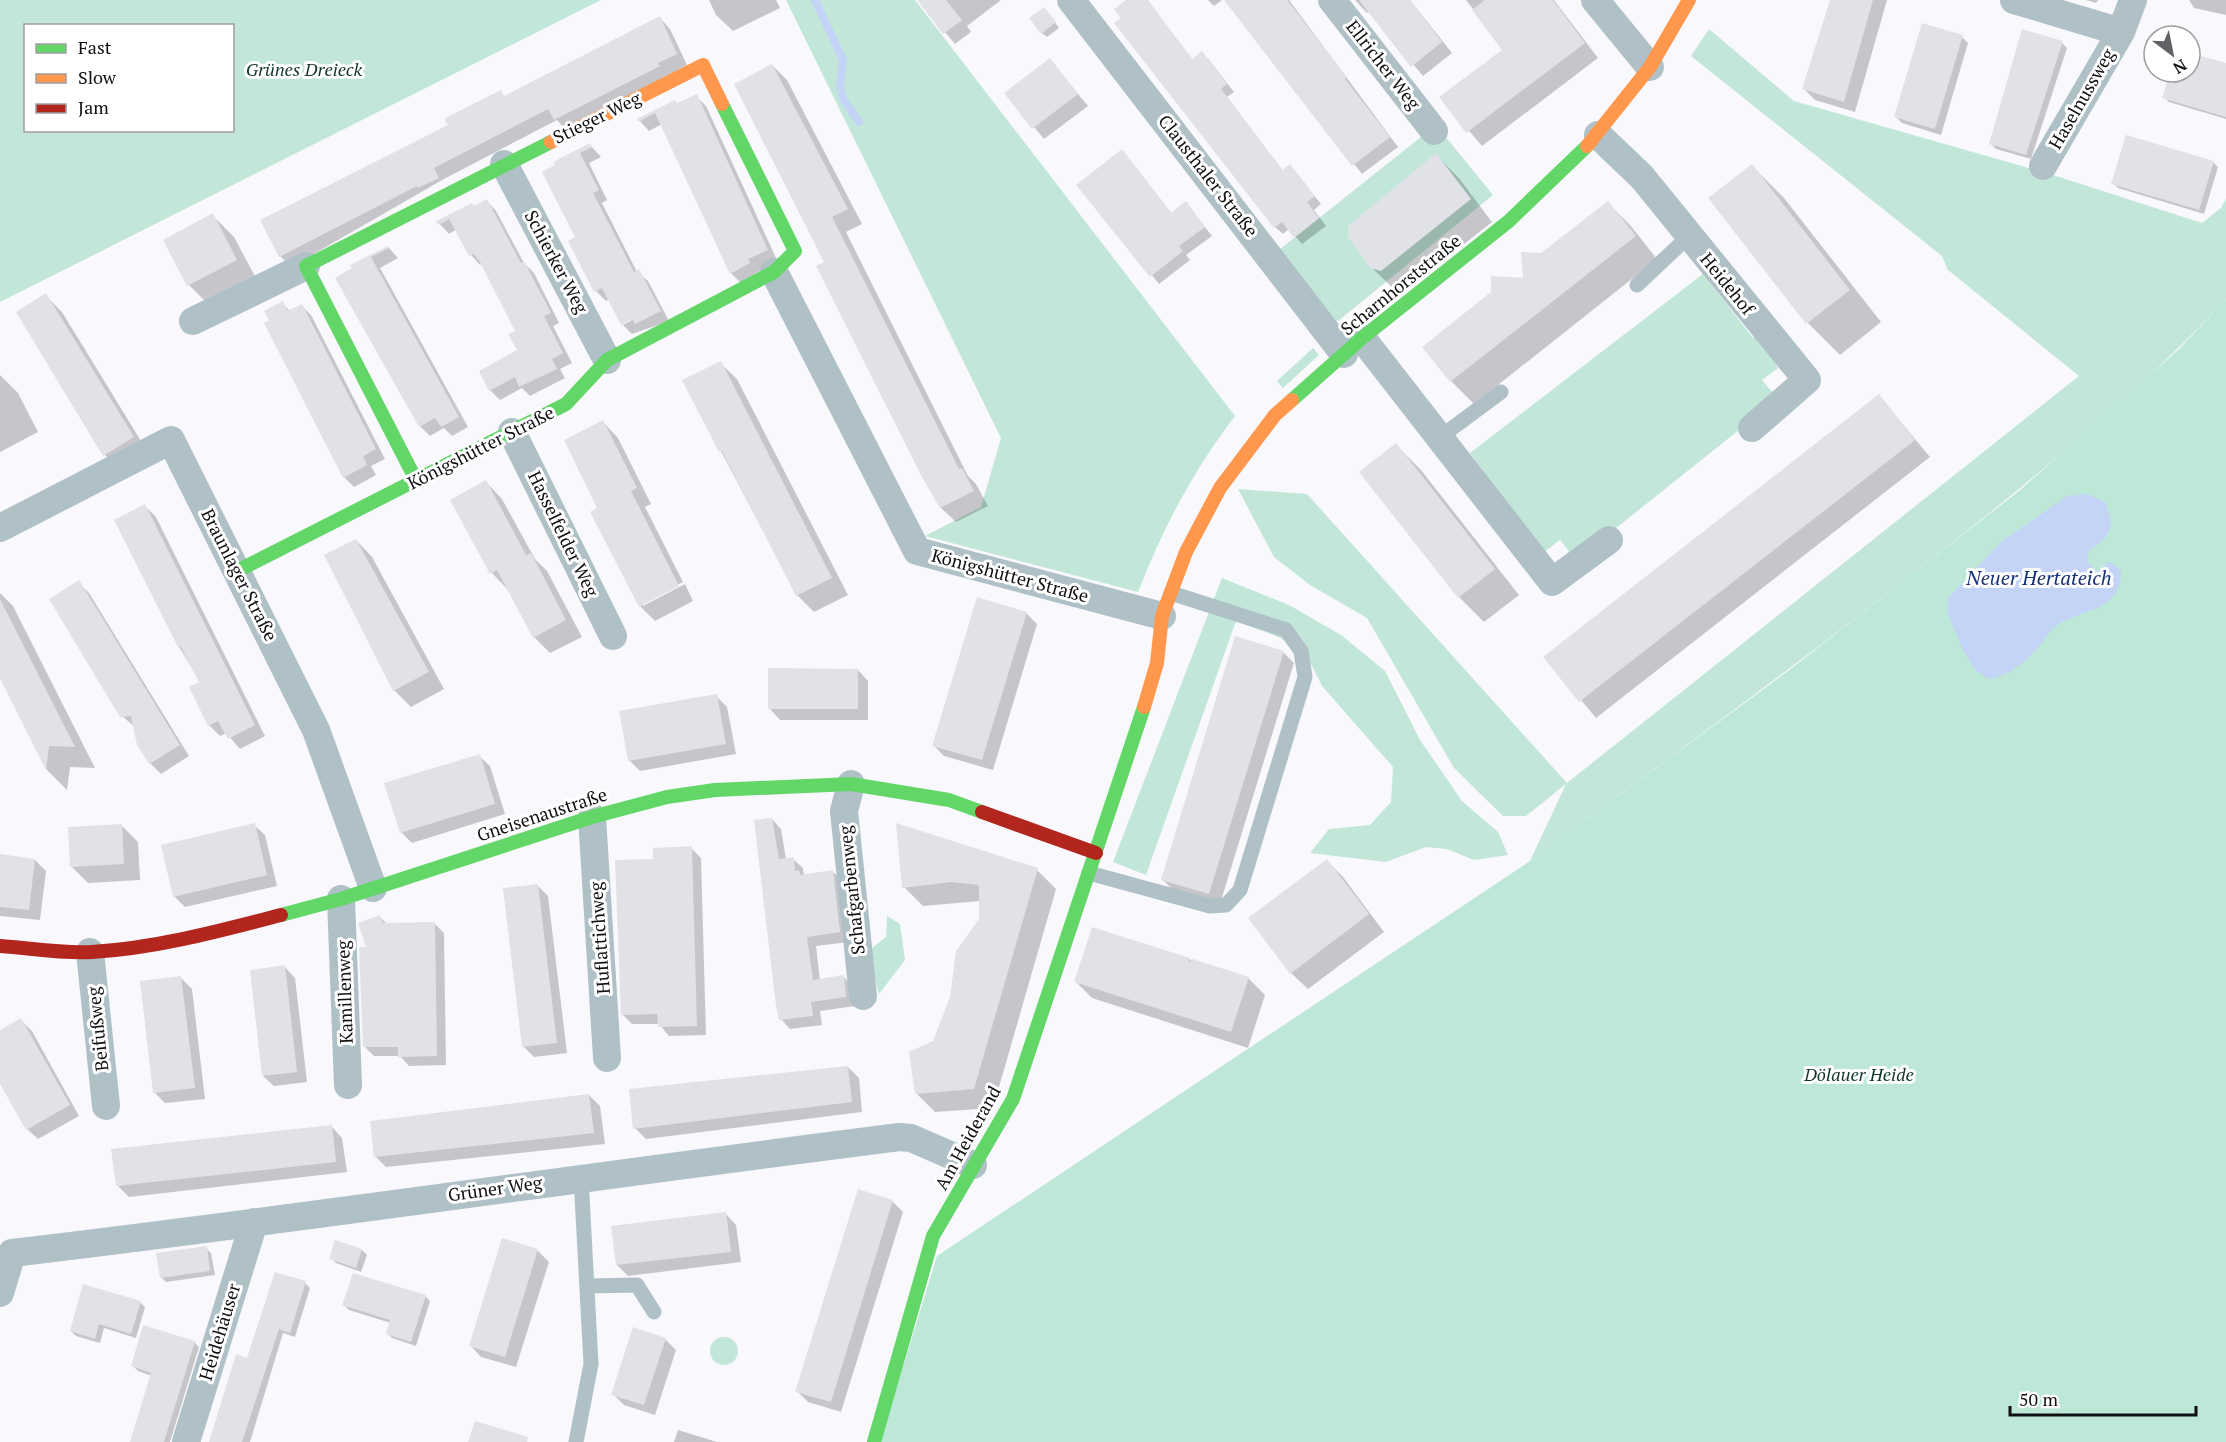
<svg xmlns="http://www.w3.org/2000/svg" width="2226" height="1442" viewBox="0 0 2226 1442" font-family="'PT Serif',serif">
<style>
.green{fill:#c2e7d9;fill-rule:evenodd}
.forest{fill:#bde8d8}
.water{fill:#c4d4f7}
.shadow{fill:#0003;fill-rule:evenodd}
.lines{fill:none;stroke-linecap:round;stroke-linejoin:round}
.stream{stroke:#c4d4f7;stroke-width:8}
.building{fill:#e1e1e8}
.lane{stroke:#afc1c7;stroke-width:15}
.street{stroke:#afc1c7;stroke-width:28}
.fast{stroke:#63d668;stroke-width:14}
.slow{stroke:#ff974d;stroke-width:14}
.jam{stroke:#b3261e;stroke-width:14}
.labels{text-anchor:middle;stroke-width:6;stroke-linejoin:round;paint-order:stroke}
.street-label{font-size:18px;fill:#101014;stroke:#fff}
.park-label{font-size:18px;font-style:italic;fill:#133628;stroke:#fff}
.water-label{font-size:20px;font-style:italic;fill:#183276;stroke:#fff}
</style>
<rect width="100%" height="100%" fill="#f8f8fd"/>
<path class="green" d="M0,0h601l-601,302zM26,26h206v104h-206z
M786,0h129l320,416c-42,55 -72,112 -97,176l-213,-56 56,-29 20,-69z
M1709,29l85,72 256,73 152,49 19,-15 5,-9v101c-98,102 -208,192 -320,279 -124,97 -250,189 -376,282l36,-77 -40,32h-23l-49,-48 -87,-150 -57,-33 -36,-28 -36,-68 69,5 260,289 512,-407 -131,-106 -6,-14 -251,-200z
M1436,125l57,70 -155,126 -5,-2 -54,-69z
M1703,274l50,64 6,-4 19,34 -16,12 12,14 -25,28 -148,118 -30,14 -11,-14 -17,13 -73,-100z
M1313,348l6,7 -36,33 -6,-7z
M1222,578l67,27 52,30 44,36 35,69 42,61 36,31 10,23 -34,5 -27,-11 -21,-2 -40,15 -76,-9 19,-24 41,-4 21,-23 2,-35 -71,-81 -13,-26 -28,-22 -45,-17 -90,254 -33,-13z
M887,916l13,8 5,36 -26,34 -12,-42 19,-15z
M710 1351a14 14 0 1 1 28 0a14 14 0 1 1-28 0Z"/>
<path class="forest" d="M2226,300v1142h-1346l57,-186 593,-395 258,-190 231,-180 159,-141z"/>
<path class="water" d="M2087,494l18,8c11,28 6,32 -16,49l-2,10 9,10 5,-1 7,-9 13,9c1,43 -42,39 -65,56 -6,4 -11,13 -15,18 -13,16 -32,32 -52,35l-14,-9 -13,-22 -15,-36 1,-14 53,-56 66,-46z"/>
<path class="shadow" d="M709,0h67l4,8 -47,23 -17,-16z
M918,0h83l-34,26 4,6 -16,12z
M1129,0h17l47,60 9,-7 7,7 25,32 -7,5 56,74 7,-5 31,38 -7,6 12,16 -24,18 -13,-15 -6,5 -8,-7 -152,-209z
M1208,0h14l-8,6z
M1225,0h64l109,147 -36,27z
M1355,0h55l42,53 -29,23 -54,-65 -2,2z
M1466,0h88l44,58 -116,88 -41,-48 64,-48z
M1831,0h56l-32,112 -40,-12 -11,-11z
M2086,0h12l-2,3z
M2189,0h37v15l-32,-7z
M1049,14l10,14 -12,9 -5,-4z
M660,18l10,11 17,36 -121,65 -9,-10 -113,59 -153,88 -11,-11 -18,-35 188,-95 50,-34 5,5z
M1962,37l6,6 -27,92 -39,-12 -6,-6z
M2062,43l5,5 -36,111 -35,-10 -5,-5z
M2190,55l36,10v54l-57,-17 -5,-5 8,-25h18z
M1050,60l38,46 -44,33 -38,-46z
M772,65l15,15 75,144 -16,8 122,244 8,8 12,22 -32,16 -15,-14 -123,-241 8,-4z
M696,96l10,10 71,154 -36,23 -10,-10 -69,-149 -13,7 -10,-11 36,-18 3,3z
M590,145l11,12 -12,6 18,37 -5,3 35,69 11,9 21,40 -37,13 -10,-10 -13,-25 -3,2 -10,-10 -19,-53 -33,-65zM639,316l-16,9v-4z
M1436,155l22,22 34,45 -88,70 -10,-3 -23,-22z
M1130,160l42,54 14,-11 26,33 -26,19 4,5 -31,24 -80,-99z
M2213,162l5,5 -14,47 -86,-26 -5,-5z
M1752,166l32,32 97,124 -41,33 -32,-32 -98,-125z
M487,201l9,10 28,52 10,10 25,50 -6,3 19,37 -12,6 5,9 -35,18 -8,-8 -22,12 -10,-10 29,-39 -2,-19 -34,-69 -3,2 -9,-10 -14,-26 -8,5 -11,-12z
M1608,203l22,22 27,34 -183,145 -23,-23 -26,-34 99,-67 18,-25z
M212,215l22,22 24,45 -47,25 -22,-22 -24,-45z
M388,247l10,11 -18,10 88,159 -16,9 -8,-8 -14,8 -10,-10 -68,-161z
M45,295l17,17 87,142 -28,17 -16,-16z
M282,303l8,8 11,-6 10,10 74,144 -14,7 5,9 -22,12 -10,-10 -73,-156z
M720,363l17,16 111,216 -34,17 -17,-17 -113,-214z
M0,375l18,18 20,39 -38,20z
M1879,396l51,61 -334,261 -51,-61z
M603,422l15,16 33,66 -6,3 38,75 -40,20v4l42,-22 8,17 -38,20 -15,-15 -41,-98z
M1396,445l25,25 98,125 -35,27 -25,-25z
M486,482l16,17 33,60 12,12 35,66 -32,16 -16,-16 -26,-47 -16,-17 -40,-73z
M145,506l11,11 109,219 -25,13 -14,-16 -6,3 -11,-11 -8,-42 -22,-36 -63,-126z
M356,540l16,17 72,132 -33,18 -17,-17z
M78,582l11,11 100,163 -28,18 -11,-11 -15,-36 -13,-11z
M0,593l13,13 82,162 -25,-1 -3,23 -20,-20 -47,-96z
M1026,613l11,11 -44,146 -49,-14 -11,-11z
M1283,652l11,11 -74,241 -47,-14 -11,-11z
M858,670l10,11v39h-88l-10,-11z
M716,696l11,11 9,47 -96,17 -11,-11z
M479,756l11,10 15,48 -93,29 -11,-11z
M772,819l9,10 5,30h7l10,9 1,8 29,-4 10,9 6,61 -33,4 4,35 24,-4 9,10 2,19 -35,5 2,14 -32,4 -9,-10z
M254,825l11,10 12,51 -92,21 -11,-11z
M122,826l16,16 2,38 -52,3 -17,-17z
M691,848l10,10 5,177 -37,1 -10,-12h-27l-10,-10 33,-153z
M0,856l35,4 11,11 -6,49 -40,-4z
M1327,861l16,16 41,55 -76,57 -17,-16z
M1037,870l19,19 -63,219 -58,4 -19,-19 65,-174v-18l-58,5 -19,-19z
M537,885l11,11 19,157 -33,4 -11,-11z
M379,916l8,8 47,-1 10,10 2,132 -37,1 -9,-10h-26l-9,-9 3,-99z
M1189,959l59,19 17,17 -17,53 -156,-50 -16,-16z
M285,967l10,11 12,104 -33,4 -11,-10z
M181,978l11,11 13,110 -40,4 -11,-11z
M21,1020l11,11 47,85 -41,23 -11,-10 -27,-48v-49z
M848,1067l11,11 3,34 -216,27 -11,-11z
M589,1095l11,11 5,38 -219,23 -11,-11z
M332,1127l10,11 5,34 -218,25 -11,-11z
M859,1191l34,11 10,10 -62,200 -33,-10 -11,-11z
M726,1214l10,11 5,37 -113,14 -11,-11z
M503,1240l35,11 11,11 -33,105 -35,-10 -10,-11z
M206,1248l5,5 4,22 -49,7 -5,-5z
M362,1250l5,5 -6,17 -25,-9 -5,-5z
M305,1283l5,5 -15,49 -12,-4 -33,109h-40l38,-83z
M425,1296l5,5 -14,45 -24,-8 -5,-5 4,-10 -42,-13 -5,-5z
M140,1302l5,5 -9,31 -32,-10 -4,15 -24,-7 -5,-5z
M665,1339l11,11 -21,65 -31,-10 -11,-11z
M194,1342l5,5 -29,95h-38l20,-66 -14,-5 -5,-5z
M678,1430l39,12h-43z"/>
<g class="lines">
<path class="stream" d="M815,0l28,60 -3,25 3,14 16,23"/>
</g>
<path class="building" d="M917,0h29l16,20 -19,14z
M1126,0h22l44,59 10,-8 25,33 -6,5 61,81 8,-6 25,32 -8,6 12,16 -25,20 -12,-16 -8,6 -160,-205 7,-5 -7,-9z
M1224,0h63l60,77 -2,2 45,58 -38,29z
M1359,0h51l32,42 -31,25z
M1485,0h68l32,43 -119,90 -27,-36 63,-47 -30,-40z
M1830,0h43l-29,102 -42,-13z
M1044,7l12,15 -15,12 -12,-16z
M660,16l17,38 -19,9 2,3 -106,54 -6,-11 -114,59 5,10 -21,10 -1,-2 -138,71 -19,-37 188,-95 -4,-6 19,-10 38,-19 3,6z
M1922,23l41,12 -28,94 -41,-12z
M2022,29l41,12 -37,114 -37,-11z
M2190,53l36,10v54l-64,-19 8,-26h20z
M1050,58l28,36 -46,35 -28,-36z
M772,64l76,145 -16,8 127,252 3,-1 12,23 -34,17 -18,-31 -106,-211 8,-4 -90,-178z
M697,94l71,156 -20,9 2,4 -20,11 -75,-161 -17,9 -1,-3 38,-19 2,3z
M2126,135l88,26 -15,49 -88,-26z
M590,143l2,4 -12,6 19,37 -6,3 41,79 5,-3 22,42 -26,13 -3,-5 -11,6 -19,-37 -8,4 -26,-51 7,-4 -33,-65 13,-7 -2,-3z
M1122,149l49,64 15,-12 19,26 -26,19 4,5 -33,26 -74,-92z
M1436,153l35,46 -90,72 -11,-3 -22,-31v-11z
M1752,164l98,126 -44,34 -98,-126z
M487,199l34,64 3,-2 27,52 -7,3 19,37 -11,6 5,10 -38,18 -4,-10 -26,14 -10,-20 38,-21 -9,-16 7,-3 -35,-69 -6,-8 -5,2 -20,-37 -11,6 -2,-4 36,-18 2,3z
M1608,201l28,35 -186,146 -28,-35 69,-55v-16l32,2 -2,-26 20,1z
M213,213l24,47 -50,26 -24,-46z
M388,246l1,2 -18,9 88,160 -18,10 -6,-9 -16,9 -84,-149 17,-10 -2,-3z
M46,293l88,144 -31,19 -87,-144z
M283,301l5,10 14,-7 74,145 -13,7 4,9 -24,13 -79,-155 5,-2 -5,-10z
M721,361l111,217 -36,18 -74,-145 -3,1 -37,-72z
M1879,394l36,46 -336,262 -36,-45z
M603,420l34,68 -6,3 48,95 -40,21 -49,-95 7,-4 -33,-68z
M1396,443l99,126 -37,29 -99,-126z
M486,480l40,75 5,-2 35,67 -33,18 -36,-68 -7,4 -40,-74z
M145,504l110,221 -27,14 -10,-18 -10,5 -19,-39 10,-5 -19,-36 -2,1 -64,-127z
M356,539l73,133 -36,19 -69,-136z
M79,580l101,165 -31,19 -12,-19 -6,-29 -11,1 -71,-118z
M977,597l50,15 -45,148 -50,-14z
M0,599l75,148 -26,-1 -3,24 -46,-92z
M1235,636l49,15 -75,243 -48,-14z
M768,668l90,1v40h-90z
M717,694l9,50 -98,17 -9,-50z
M480,754l15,50 -95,29 -16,-50z
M772,818l7,41 15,-2 1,14 4,-1 1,5 33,-5 7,62 -33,5 6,43 31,-5 2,22 -35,5 2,14 -34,4 -3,-14 -22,-186z
M255,823l12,52 -94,22 -12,-52z
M896,823l142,45 -64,221 -59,5 -6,-42 24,-11 17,-44 6,-46 23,-32v-34l-28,-3 -49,6z
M122,824l2,40 -54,3 -2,-40z
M692,846l5,180 -39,1 -1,-13 -36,1 -6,-155 38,-1v-11z
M0,854l35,5 -6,51 -29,-3z
M1327,859l42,55 -79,60 -42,-56z
M538,884l19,159 -35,4 -19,-159z
M380,915l3,8 52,-1 2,134 -39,1v-10h-35l-4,-100h7l-8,-24z
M1092,927l98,31 -2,5 5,-4 56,18 -18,55 -157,-50z
M285,965l12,107 -35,4 -12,-106z
M181,976l14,112 -42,5 -13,-112z
M21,1018l49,87 -44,25 -26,-46v-54z
M848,1066l4,36 -219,27 -4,-40z
M589,1094l5,39 -220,24 -4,-36z
M332,1125l4,37 -220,24 -5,-37z
M858,1189l35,11 -62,202 -36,-10z
M726,1212l5,40 -115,13 -5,-39z
M502,1238l36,11 -33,108 -36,-11z
M335,1240l27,9 -6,19 -27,-9z
M207,1246l3,25 -50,7 -4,-25z
M275,1272l31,9 -16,52 -11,-4 -37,113h-33l27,-88 11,4z
M353,1273l73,22 -15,47 -25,-8 4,-14 -48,-15z
M83,1284l58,17 -10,33 -32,-10 -4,15 -25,-8z
M143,1325l52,16 -31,101h-34l21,-69 -20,-7z
M633,1327l33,11 -22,67 -33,-10z
M475,1421l53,16 -1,5h-59z"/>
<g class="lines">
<path class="lane" d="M1637,285l52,-49
M1439,438l62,-46
M1089,873l121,33 16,-1 14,-15 65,-213 -4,-26 -15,-21 -115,-37
M587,1286l50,-1 17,27
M576,1442l15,-78 -10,-187"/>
<path class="street" d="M1071,0l273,354
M1332,0l102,131
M1595,0l55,67
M2014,0l107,32
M1598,135l44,42 165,203 -55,48
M504,164l103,196
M2043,166l78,-134 12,-32
M774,272l143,279 245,65
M193,321l113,-55
M1362,338l190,244 57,-42
M512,432l101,204
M0,528l171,-88 145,290 57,158
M851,784l-7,27 19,185
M592,817l15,241
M341,899l7,186
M90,952l16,154
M0,1293l12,-40c297,-35 592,-79 888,-116l11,1 62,27
M186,1442l68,-220"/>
<path class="fast" d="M1292,400l70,-62 147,-117 78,-75
M416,480l-110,-214 245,-124
M237,571l329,-167 41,-44 167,-88 21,-21 -73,-147
M281,915l60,-16 251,-82 75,-20 48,-7 136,-6 98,16 33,12
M874,1442l59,-206 80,-137 131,-392"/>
<path class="slow" d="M551,142l152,-77 19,39
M1587,146l63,-79 39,-67
M1144,707l13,-44 5,-47 24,-64 34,-64 55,-73 17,-15"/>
<path class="jam" d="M982,812l114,41
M0,946c30,2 62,8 92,6 65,-4 127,-21 189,-37"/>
</g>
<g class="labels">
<g class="street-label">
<text transform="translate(1383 65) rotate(52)" y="6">Ellricher Weg</text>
<text transform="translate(2082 99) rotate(-60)" y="6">Haselnussweg</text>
<text transform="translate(597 118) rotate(-26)" y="6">Stieger Weg</text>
<text transform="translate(1208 176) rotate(52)" y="6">Clausthaler Straße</text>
<text transform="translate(556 262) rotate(62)" y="6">Schierker Weg</text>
<text transform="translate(1727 284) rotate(51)" y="6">Heidehof</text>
<text transform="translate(1401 285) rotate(-39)" y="6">Scharnhorststraße</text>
<text transform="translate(481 448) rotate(-27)" y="6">Königshütter Straße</text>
<text transform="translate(563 534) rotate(64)" y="6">Hasselfelder Weg</text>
<text transform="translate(239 575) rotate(63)" y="6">Braunlager Straße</text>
<text transform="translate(1010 576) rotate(15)" y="6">Königshütter Straße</text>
<text transform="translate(542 815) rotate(-18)" y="6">Gneisenaustraße</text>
<text transform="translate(852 890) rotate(-96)" y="6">Schafgarbenweg</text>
<text transform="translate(600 938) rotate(-94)" y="6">Huflattichweg</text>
<text transform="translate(345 992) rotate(-92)" y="6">Kamillenweg</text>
<text transform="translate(98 1029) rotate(-96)" y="6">Beifußweg</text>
<text transform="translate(968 1138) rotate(-61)" y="6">Am Heiderand</text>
<text transform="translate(495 1189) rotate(-8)" y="6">Grüner Weg</text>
<text transform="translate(220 1332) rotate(-73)" y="6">Heidehäuser</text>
</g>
<g class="park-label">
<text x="304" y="76">Grünes Dreieck</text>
<text x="1859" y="1081">Dölauer Heide</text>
</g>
<g class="water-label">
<text x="2039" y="585">Neuer Hertateich</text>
</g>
</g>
<rect x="24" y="24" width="210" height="108" fill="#ffffff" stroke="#9f9fa1" stroke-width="1.5"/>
<rect x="36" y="44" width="30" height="9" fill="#63d668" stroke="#9f9fa1" stroke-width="1.5"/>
<text x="78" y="54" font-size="18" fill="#101014">Fast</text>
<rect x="36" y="74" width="30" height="9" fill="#ff974d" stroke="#9f9fa1" stroke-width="1.5"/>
<text x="78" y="84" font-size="18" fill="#101014">Slow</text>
<rect x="36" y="104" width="30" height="9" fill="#b3261e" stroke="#9f9fa1" stroke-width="1.5"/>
<text x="78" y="114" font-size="18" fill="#101014">Jam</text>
<g transform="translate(2172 54) rotate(148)"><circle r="28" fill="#ffffff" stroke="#9f9fa1" stroke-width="1.5"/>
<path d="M0-4.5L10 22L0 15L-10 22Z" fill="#616166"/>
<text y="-9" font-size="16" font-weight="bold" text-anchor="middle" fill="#101014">N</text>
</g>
<path d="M2010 1406v9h186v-9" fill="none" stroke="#101014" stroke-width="3"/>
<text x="2019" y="1406" font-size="18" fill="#101014" stroke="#ffffff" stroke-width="4.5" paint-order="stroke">50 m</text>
</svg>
